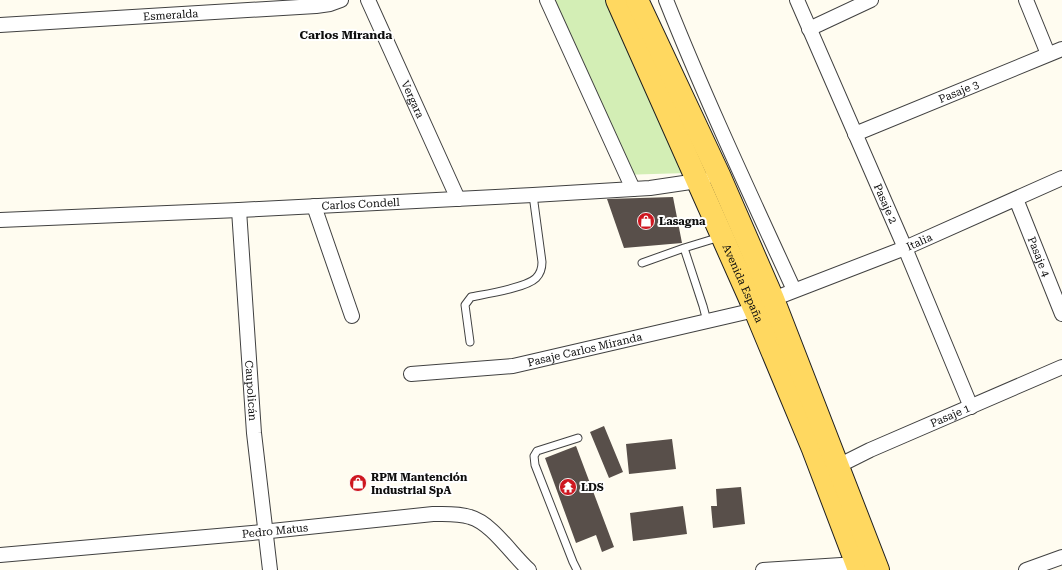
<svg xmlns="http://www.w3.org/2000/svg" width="1062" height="570" viewBox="0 0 1062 570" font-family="'Roboto Serif',serif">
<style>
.green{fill:#d3eeb5}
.building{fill:#584f4a}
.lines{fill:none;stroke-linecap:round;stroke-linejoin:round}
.lane-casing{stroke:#414141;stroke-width:9}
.street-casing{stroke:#414141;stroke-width:16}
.primary-casing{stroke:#1f1f1f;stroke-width:24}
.lane{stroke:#fff;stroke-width:7}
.street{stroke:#fff;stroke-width:14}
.primary{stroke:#ffd860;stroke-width:22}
.labels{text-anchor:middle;stroke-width:4;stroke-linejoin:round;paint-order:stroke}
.street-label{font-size:11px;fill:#0e0e0e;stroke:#fff}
.poi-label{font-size:11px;font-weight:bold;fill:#0e0e0e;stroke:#fff;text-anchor:start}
.neighbourhood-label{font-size:12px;font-weight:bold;fill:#0e0e0e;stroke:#fff}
</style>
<rect width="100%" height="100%" fill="#fffcf0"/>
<path class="green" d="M541,0h65l81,173 -67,2z"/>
<path class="building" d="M673,197l9,46 -58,5 -17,-49z
M604,426l19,46 -14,6 -19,-46z
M672,439l4,30 -47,5 -3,-30z
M576,446l38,101 -12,5 -6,-17 -20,8 -31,-85z
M741,487l4,37 -32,4 -2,-22h6l-1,-17z
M683,506l4,28 -54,7 -3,-28z"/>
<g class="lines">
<g class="lane-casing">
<path id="lane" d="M642,263l42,-15
M707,321l-4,-15 -19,-58 36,-11
M470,342l-5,-37 6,-8c15,-3 55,-9 65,-19 5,-5 6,-10 6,-16l-9,-67
M577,570l-4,-8 -38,-97 -1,-9 3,-5 41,-13"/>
</g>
<g class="street-casing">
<g id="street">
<path id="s1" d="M368,0l90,199"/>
<path d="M547,0l86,189"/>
<path d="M666,0c39,98 84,194 128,290"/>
<path id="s2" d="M797,0l108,248 66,159"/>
<path d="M1026,0l22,54"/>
<path id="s3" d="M0,25l316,-19 14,-2 11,-4"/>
<path d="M809,29l62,-29"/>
<path id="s4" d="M855,134l207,-85"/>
<path id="s5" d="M1016,199l46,115"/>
<path d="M314,206l38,110"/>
<path id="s6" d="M239,210l15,223 16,137"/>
<path id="s7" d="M0,220l239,-10 294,-15 117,-7 54,-8"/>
<path id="s8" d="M773,299l132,-51 157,-70"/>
<path id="s9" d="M411,374l102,-8 242,-56"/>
<path id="s10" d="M838,466l32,-16 192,-83"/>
<path id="s11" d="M0,555l252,-22 181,-19c12,0 25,-1 37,3 22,6 42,38 59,53"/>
<path d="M763,570l94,-6 7,-1"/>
<path d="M1026,570l36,-13"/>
</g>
</g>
<g class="primary-casing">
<g id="primary">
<path id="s12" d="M617,0l138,310 58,139 46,121"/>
<path d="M637,0l82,175 54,124 105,271"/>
</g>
</g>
<use href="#lane" class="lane"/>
<use href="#street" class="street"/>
<use href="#primary" class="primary"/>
</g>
<defs>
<g id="shop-disc" transform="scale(0.9)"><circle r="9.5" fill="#ce1720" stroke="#fff"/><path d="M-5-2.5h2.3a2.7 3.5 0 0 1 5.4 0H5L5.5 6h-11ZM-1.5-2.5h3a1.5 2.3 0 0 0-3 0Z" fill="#fff"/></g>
<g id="temple-disc" transform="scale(0.9)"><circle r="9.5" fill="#ce1720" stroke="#fff"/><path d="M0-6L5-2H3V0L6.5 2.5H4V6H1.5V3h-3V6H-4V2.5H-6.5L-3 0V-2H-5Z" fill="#fff"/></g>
</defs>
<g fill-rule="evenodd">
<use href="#shop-disc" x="646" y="221"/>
<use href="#shop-disc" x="358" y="483"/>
<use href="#temple-disc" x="568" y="487"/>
</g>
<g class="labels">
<g class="street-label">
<text dy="4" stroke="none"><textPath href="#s3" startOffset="171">Esmeralda</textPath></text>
<text dy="4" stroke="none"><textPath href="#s4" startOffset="112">Pasaje 3</textPath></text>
<text dy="4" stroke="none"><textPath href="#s1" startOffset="109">Vergara</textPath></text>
<text dy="4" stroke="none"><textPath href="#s2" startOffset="222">Pasaje 2</textPath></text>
<text dy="4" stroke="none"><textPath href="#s7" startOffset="361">Carlos Condell</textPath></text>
<text dy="4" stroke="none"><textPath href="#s8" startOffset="157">Italia</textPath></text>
<text dy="4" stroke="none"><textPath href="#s5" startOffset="62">Pasaje 4</textPath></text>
<text dy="4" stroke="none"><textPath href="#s12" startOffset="310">Avenida España</textPath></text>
<text dy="4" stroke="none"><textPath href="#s9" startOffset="176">Pasaje Carlos Miranda</textPath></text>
<text dy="4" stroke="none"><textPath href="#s6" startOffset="181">Caupolicán</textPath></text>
<text dy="4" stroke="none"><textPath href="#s10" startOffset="123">Pasaje 1</textPath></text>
<text dy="4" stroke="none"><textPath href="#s11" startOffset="276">Pedro Matus</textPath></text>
</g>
<g class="poi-label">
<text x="659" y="225">Lasagna</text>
<text x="371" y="481">RPM Mantención<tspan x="371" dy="13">Industrial SpA</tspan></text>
<text x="581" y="491">LDS</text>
</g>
<g class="neighbourhood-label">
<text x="346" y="39">Carlos Miranda</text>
</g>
</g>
</svg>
